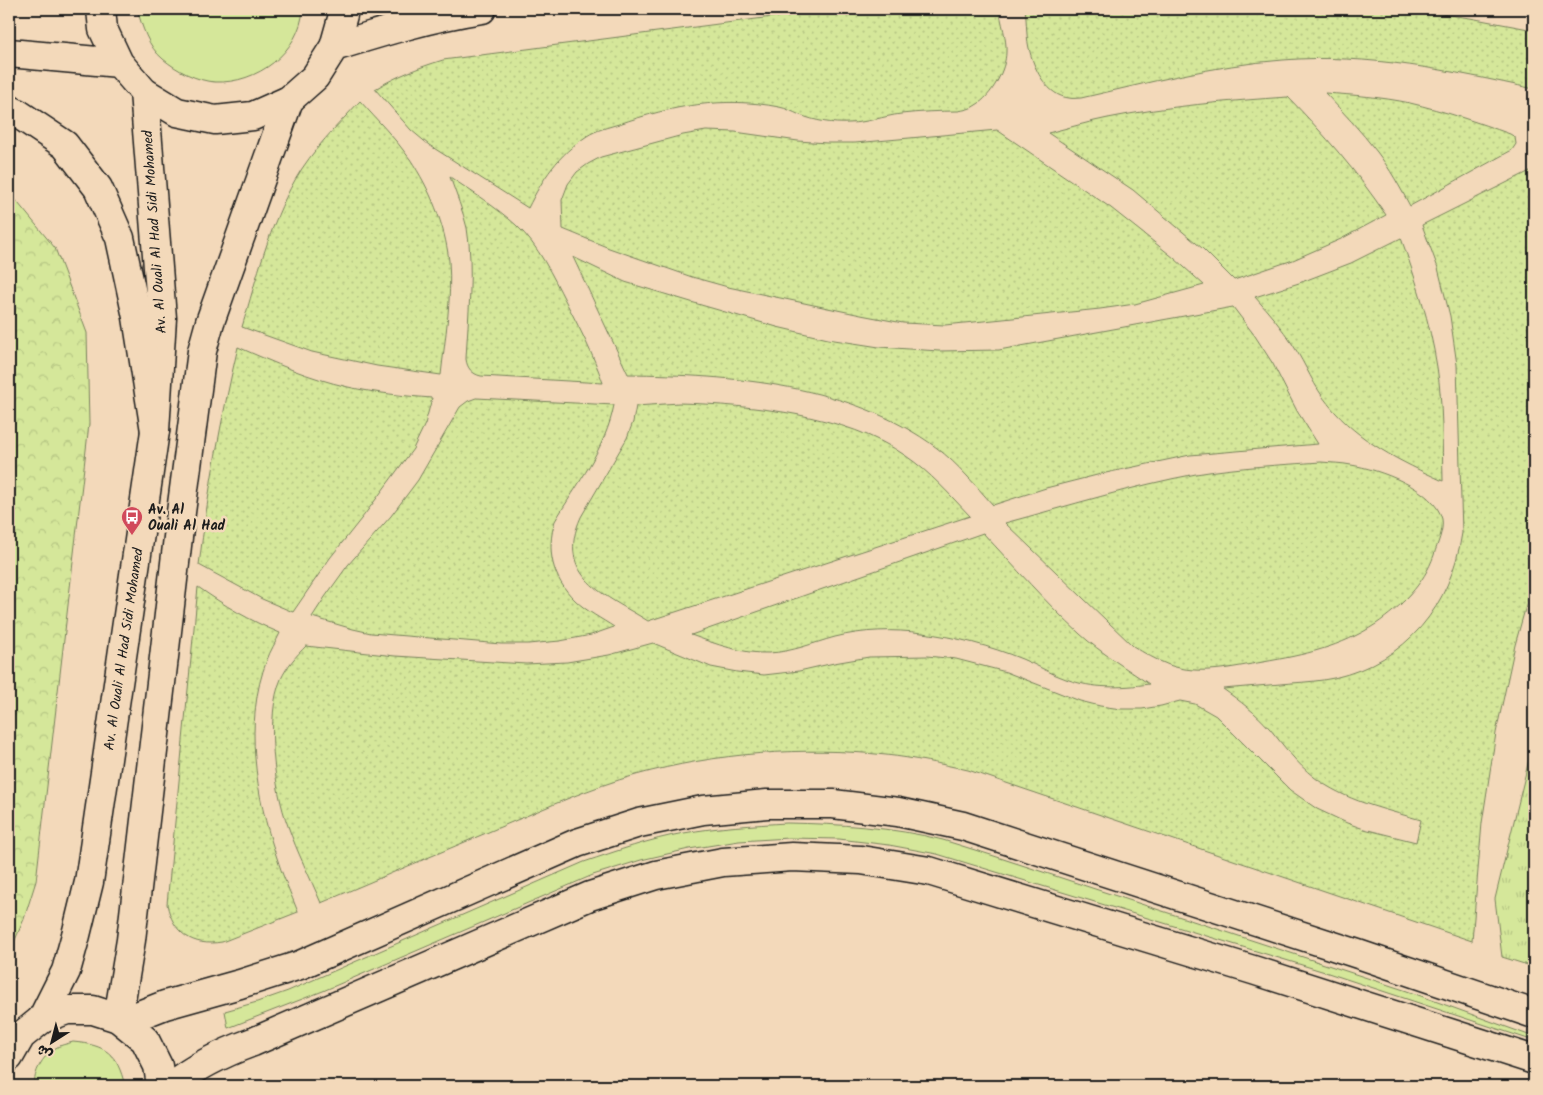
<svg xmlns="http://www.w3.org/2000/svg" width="1543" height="1095" viewBox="0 0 1543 1095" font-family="Kalam,'Playpen Sans Arabic',sans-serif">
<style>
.grass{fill:#d5e79a;stroke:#78825b}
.forest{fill:url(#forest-crowns);stroke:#78825b}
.park{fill:url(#park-tufts);stroke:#78825b}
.garden{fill:url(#garden-dots);stroke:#78825b}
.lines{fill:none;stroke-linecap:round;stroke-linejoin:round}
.tertiary-casing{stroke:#1c1c1c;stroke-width:31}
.trunk-casing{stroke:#1c1c1c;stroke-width:31}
.tertiary{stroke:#f3d9ba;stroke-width:28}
.trunk{stroke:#f3d9ba;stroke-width:28}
.labels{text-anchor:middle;stroke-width:5;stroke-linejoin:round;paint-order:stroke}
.street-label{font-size:14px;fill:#1c1c1c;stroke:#f3d9ba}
.poi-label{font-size:14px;font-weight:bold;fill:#1c1c1c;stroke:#f3d9ba;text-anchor:start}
</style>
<defs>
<pattern id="forest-crowns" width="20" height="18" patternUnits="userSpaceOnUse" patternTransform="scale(1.25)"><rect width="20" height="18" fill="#d5e79a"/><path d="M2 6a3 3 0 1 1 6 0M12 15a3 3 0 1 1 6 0" fill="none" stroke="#b6c684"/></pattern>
<pattern id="park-tufts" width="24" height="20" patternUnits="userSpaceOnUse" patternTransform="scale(1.25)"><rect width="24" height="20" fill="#d5e79a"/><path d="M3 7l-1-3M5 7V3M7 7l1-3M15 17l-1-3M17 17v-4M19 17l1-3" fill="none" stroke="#b6c684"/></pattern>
<pattern id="garden-dots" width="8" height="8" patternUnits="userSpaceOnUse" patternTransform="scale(1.25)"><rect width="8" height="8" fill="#d5e79a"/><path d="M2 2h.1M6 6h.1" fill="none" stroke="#b6c684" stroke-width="1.8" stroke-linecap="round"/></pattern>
</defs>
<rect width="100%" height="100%" fill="#f3d9ba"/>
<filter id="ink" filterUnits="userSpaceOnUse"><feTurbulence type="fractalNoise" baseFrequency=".02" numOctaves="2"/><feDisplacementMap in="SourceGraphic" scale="10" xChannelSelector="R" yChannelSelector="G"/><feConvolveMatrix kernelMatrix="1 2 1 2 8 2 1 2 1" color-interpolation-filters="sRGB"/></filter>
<g filter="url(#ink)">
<path class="grass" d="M137,9h166c-3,43 -46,75 -88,73 -18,-1 -39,-12 -52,-23 -15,-12 -21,-33 -26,-50z
M787,823c52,1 105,4 156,17 16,5 32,10 48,15l416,136 127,46v4l-209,-69 -388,-118 -48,-9 -50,-6 -50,-1 -50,3 -50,8 -48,11 -48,15 -270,116 -95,37 -3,-17 32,-9 31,-11 296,-129c33,-11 66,-23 100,-29 33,-6 69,-8 103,-10z
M73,1042c33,3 44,11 52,44h-91c0,-14 8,-29 20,-37 5,-4 13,-5 19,-7z"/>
<path class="forest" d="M9,192l46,56 32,85 2,91 -53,457 -12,38 -15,35z"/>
<path class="park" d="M1534,739v228l-32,-10 -7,-58z"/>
<path class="garden" d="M833,9h166c2,12 8,31 7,43 0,17 -14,44 -30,53 -5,4 -12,5 -18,6 -19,0 -39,1 -57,3 -17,2 -35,9 -52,9 -16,1 -34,-2 -49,-8 -7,-3 -14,-7 -21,-8 -55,-11 -108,-1 -160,17 -10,3 -23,6 -32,12 -29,19 -44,42 -59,72l-99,-63 -18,-15 -36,-41c22,-13 42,-21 68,-29z
M1025,9h381l64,9 64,12v59c-82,-18 -166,-36 -251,-29 -69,5 -135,23 -202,38 -4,0 -8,1 -12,0 -21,-2 -34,-27 -39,-46 -4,-13 -3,-29 -5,-43z
M1325,93c28,2 57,4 85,10 34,8 67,19 100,31l5,3 1,7 -4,6 -102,56c-10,-19 -20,-37 -33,-54 -16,-21 -34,-40 -52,-59z
M1288,97c36,37 69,75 98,118l-45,24 -48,21 -59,20 -32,-32 -69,-58 -85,-57c20,-5 40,-11 60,-15 59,-12 120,-17 180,-21z
M360,101c17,19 35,37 50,58 20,30 35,66 39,102 3,38 -4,77 -8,114l-64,-9 -65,-14 -70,-25c15,-50 27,-101 53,-147 17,-30 42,-54 65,-79z
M997,130l114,78 63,50 30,27 -69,19 -35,5 -155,16 -42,-2 -42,-8 -133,-28 -36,-10 -83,-29 -46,-19 -1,-29 6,-16 9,-12 11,-8 13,-7 82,-22 23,-4 29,1 63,9 29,2h28z
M1534,169v408l-19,68 -19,88 -14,90 -10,118 -504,-171c-27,-6 -54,-12 -82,-15 -83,-9 -170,-2 -250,20 -45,12 -88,32 -131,50 -61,26 -123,52 -184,78 -11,-26 -24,-51 -33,-77 -14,-36 -23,-111 -7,-147 6,-13 15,-23 25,-33l89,10 131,8 41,-2 42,-7 44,-12 58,24 26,5 27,3 35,-4 35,-8 35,-6 58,-1 29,3 50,13 74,29 20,5 21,3h21l19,-3 19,-5 15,3 21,12 74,74 27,19 30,14 17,6 52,13 5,-22c-37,-11 -76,-19 -107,-43 -18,-14 -30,-31 -44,-48 -14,-16 -30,-28 -47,-40 23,-2 46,-4 69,-6 14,-1 28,-2 42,-5 73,-17 117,-72 128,-145l-5,-168 -7,-49 -12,-48 -16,-43z
M450,177c22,15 46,30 66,48 23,21 36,50 50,77 14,27 27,52 37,81l-122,-7c-9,-2 -14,-8 -15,-17 2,-42 8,-89 1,-131 -4,-17 -11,-34 -17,-51z
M1401,238c15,42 29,84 36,129 6,38 5,76 6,114 -42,-19 -85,-40 -114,-76 -15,-18 -23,-40 -36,-60 -11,-17 -24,-32 -38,-48l44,-14 52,-20z
M573,257l52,25 76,23 76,22 51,12 51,8 60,4 60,-1 234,-43 22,29 18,28 24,47 21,33 -128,11 -89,19 -55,14 -53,17c-18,-20 -35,-41 -56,-57 -86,-64 -205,-73 -309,-74z
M238,347c36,16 71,31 110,40 27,6 56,9 84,11l-7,26 -12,25 -48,65 -35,44 -37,54 -31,-13 -63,-34c9,-74 22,-146 39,-218z
M476,398l138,7c-8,43 -37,79 -59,116 -9,29 -3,57 20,79 11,11 27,19 39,27l-23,8 -31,6 -32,3h-27l-130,-11 -18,-4 -41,-12 13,-20 23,-32 43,-49 27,-36 42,-73 8,-6z
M679,403c72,2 167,11 227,53 24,16 44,39 64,60l-322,105c-42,-26 -94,-44 -67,-104l46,-79 6,-16 3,-16z
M1321,462c10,1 21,1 30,3 27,4 84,24 91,54 2,12 -5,25 -8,36 -10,29 -33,52 -58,69 -35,23 -72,31 -113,38 -30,5 -64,14 -94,3 -13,-5 -25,-12 -36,-19l-128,-123c63,-17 127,-37 191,-49 42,-7 84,-9 125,-12z
M983,533c32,34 63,70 97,101 21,19 46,34 69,50 -28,4 -56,5 -83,-5 -15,-5 -29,-14 -44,-20 -32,-13 -66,-22 -100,-26 -28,-4 -59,-3 -87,4 -22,6 -43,15 -66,16 -27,1 -53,-9 -78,-18z
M198,587c27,19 51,33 82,46 -4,9 -10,18 -13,27 -24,60 -11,137 9,195 6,20 15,39 22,57l-76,30c-30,5 -49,-9 -55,-38z"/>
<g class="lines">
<g class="tertiary-casing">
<g id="tertiary">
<path d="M118,1018l13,-78 49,-420 22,-169 8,-29 79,-222"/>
<path id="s1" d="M42,1019l24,-48 10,-36 13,-53 66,-451 7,-113 -18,-226"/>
<path d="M124,1021l41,-16 75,-21 60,-19 277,-122 62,-20 64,-13 64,-6h66l65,8 65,14 395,128 176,60"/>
<path d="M9,1057l12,-21 21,-17 25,-9h26l25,8 27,22 13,26 3,20"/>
<path d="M171,1086c25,-20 52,-33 82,-44l337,-146 66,-21 67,-13 69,-5 69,3 68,11 324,99 281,90"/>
</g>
</g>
<g class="trunk-casing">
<path id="trunk" d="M101,9l2,20 16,34 25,29 33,20 38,8 38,-4 36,-16 26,-23 19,-30 9,-32v-6
M334,47c48,-15 97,-30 148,-38
M9,53l110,10
M9,109l8,4 48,32 33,43 22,50 17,79 18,114"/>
</g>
<use href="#tertiary" class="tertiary"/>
<use href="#trunk" class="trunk"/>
</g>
</g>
<defs>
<g id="bus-pin" transform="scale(1.125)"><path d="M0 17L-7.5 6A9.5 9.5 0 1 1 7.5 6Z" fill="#d1495b" stroke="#f3d9ba"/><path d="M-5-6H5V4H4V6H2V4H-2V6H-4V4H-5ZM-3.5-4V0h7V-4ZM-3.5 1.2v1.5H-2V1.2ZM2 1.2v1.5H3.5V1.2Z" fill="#fff"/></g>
</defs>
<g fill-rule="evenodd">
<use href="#bus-pin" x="132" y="517"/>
</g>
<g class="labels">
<g class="street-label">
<text transform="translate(154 232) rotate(-94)" y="5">Av. Al Ouali Al Had Sidi Mohamed</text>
<text dy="5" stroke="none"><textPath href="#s1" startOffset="381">Av. Al Ouali Al Had Sidi Mohamed</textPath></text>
</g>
<g class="poi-label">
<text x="148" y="514">Av. Al<tspan x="148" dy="16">Ouali Al Had</tspan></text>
</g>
</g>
<rect width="1543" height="1095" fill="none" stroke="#f3d9ba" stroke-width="30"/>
<rect x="15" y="15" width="1513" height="1065" fill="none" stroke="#1c1c1c" stroke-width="2" filter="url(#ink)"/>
<g transform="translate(52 1042) rotate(216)" stroke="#f3d9ba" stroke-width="4" paint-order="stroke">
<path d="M0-4L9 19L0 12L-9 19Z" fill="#1c1c1c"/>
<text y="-8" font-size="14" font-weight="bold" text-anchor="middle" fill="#1c1c1c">ش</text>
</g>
</svg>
